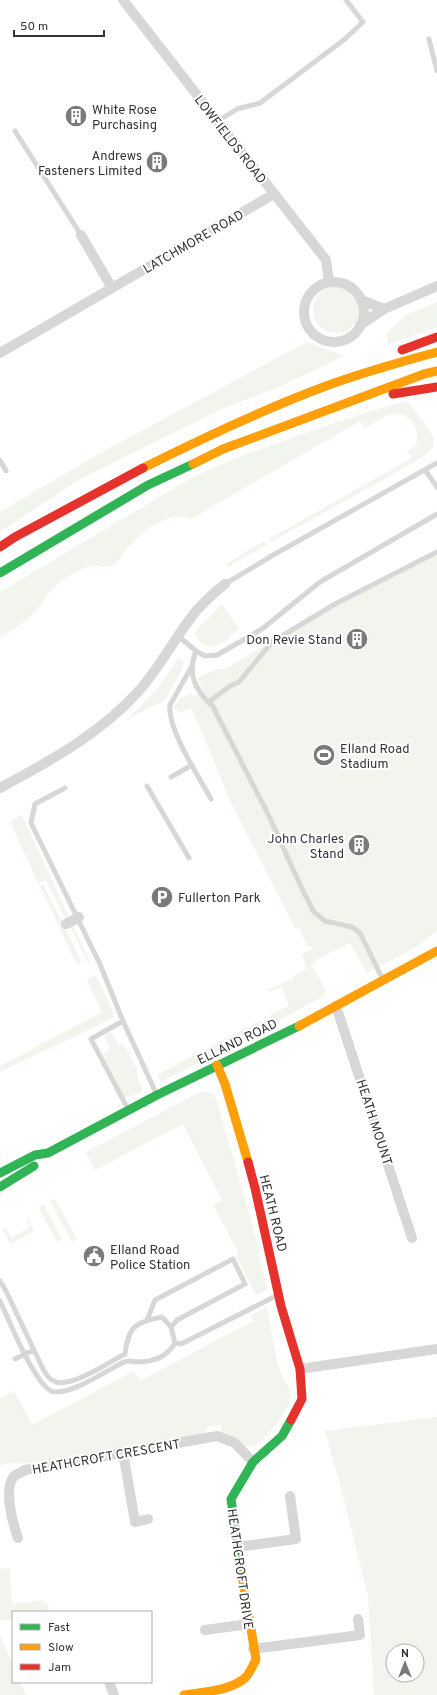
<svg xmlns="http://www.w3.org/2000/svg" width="437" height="1695" viewBox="0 0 437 1695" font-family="Overpass,sans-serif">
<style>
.green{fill:#f1f5ed;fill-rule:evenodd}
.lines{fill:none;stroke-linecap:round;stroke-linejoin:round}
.lane{stroke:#d7d7d7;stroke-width:5}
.street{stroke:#d7d7d7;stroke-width:10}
.fast{stroke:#30b455;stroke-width:9}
.slow{stroke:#ff9f0a;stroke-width:9}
.jam{stroke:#e5322d;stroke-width:9}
.labels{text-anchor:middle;stroke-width:4;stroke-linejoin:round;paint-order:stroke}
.poi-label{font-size:13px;fill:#333;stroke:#fff;text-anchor:start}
.street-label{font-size:13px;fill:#333;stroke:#fff}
</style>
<rect width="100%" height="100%" fill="#fff"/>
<path class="green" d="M313 310a23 23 0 1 1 46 0a23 23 0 1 1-46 0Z
M437,302v25l-49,17 -1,-11 19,-18z
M307,342l37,14 -63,30 -64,25 -137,68 -80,53v-20l95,-56z
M408,401l25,35 1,10 -9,9 -30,18 -124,69 -2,-3 143,-81 -5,-7 9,-6c2,-8 2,-16 -4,-23 -15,-18 -31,-3 -47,6l-5,-7 -169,98c-23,-10 -48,12 -63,28 -4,5 -9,15 -15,18 -8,5 -19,-2 -27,2 -7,2 -20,11 -26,15 -9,6 -15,18 -22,26 -11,13 -23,21 -38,29v-45l176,-105c36,-21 73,-34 113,-48 39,-14 79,-28 119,-38z
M264,541l2,4 -38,22 -2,-3z
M437,549v382l-23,17 -47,25 -17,-30 -33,16v2l-6,4c4,9 16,19 13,31l-64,35v-1l10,-12 1,-4 18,-8 -7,-19 -12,4 -3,-1 27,-12v-2l13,-7 -5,-15 10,-5 -2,-3 -3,1 -8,-20 -4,1 -65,-128 -38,-91 -3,-1 -9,5 -6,-6 7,-10 10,-3 4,2 8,-5 -6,-13 20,-9h9l22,-14z
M222,604l17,25 -10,6 1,3c-15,8 -28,16 -35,-6z
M179,658l4,3v7l-18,32 -37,19 29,-30z
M22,815l47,102 -4,2 -19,-39 -8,3 -28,-62z
M43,885l21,40 17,37 -4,3 -37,-79z
M73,925l17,37 -2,1 -18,-37z
M96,975l19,42 -115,55v-6l102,-54 -15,-32z
M261,1020l1,2 -11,10 2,3 -92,47 -4,-7z
M111,1032l8,13 4,-1 7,11 3,8 3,4 3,16 4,6 -2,3 -13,5 -4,-1 -21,-42 8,-5 -7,-13z
M207,1091l5,3 4,5 40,139 11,52 -11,5 -20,-39 3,-3 -26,-48 9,-5 -39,-76 -88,46 -9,-18 114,-60z
M55,1199l22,40 -5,3 -22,-41z
M44,1205l18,34 -5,3 -18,-34z
M28,1218l6,13 -24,13 -7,-14 3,-2 5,10 19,-11 -4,-8z
M267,1307c4,21 7,43 13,64 3,9 10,15 11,25 0,12 -27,47 -38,50 -11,2 -22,-7 -31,-12l-2,-9 -14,2 1,9 -127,21 -60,7v-2l-20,3v-66l14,-8 18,34 102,-54 6,10 113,-60 -2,-6z
M437,1417v278h-63l-6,-99 -28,-112 -15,-53zM393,1651h24v24h-24z
M10,1568l2,36 31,-4 6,6 -3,6h-33v7l-13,2v-52z
M0,1636l13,29v17h7l6,13h-26z"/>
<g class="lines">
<path class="lane" d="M429,39l8,32
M218,121l19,-12 23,-6 85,-64 18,-17 -17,-22
M15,131l66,104
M0,460l6,11
M425,470l12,17
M225,584l50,-30 162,-91
M178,636l18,15c-9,23 -1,38 15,54
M196,651l9,5 12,-1 28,-16 17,-10 58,-47 117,-68
M192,666l-22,39c-3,24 29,72 41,94
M171,777l21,-12
M147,786l42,72
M65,788l-30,16 -4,19 68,139 24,59 33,72
M382,978l-22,-45 -8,-6 -27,-6 -11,-9 -12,-23 -34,-75 -58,-113 20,-15 9,-4 33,-40 63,-38 102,-52
M123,1021l-32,18 37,70
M0,1281l6,10 37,78c3,6 7,11 13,13 17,5 53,-20 69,-28 3,-28 11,-32 37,-37l9,10 4,16c-9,15 -22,19 -39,19 -4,-1 -8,-2 -12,0 -19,9 -47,30 -69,30 -18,0 -47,-75 -55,-91
M147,1320l8,-20 78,-41 12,25 -68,36 -6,7
M175,1343l6,1 97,-49
M15,1359l19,-9"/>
<path class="street" d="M123,0l203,260 3,22
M81,235l31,53
M304 312a30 30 0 1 1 60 0a30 30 0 1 1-60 0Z
M361,300l23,9
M360,325l24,-16 53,-23
M0,353l274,-159
M0,788c50,-27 98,-53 137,-95 23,-25 38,-56 59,-82 9,-10 19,-19 29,-27
M66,924l13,-7
M336,1006l76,232
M300,1369l137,-20
M123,1452l12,70 13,-3
M18,1538c-5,-14 -15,-49 -4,-62 3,-2 8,-4 11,-6l192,-34 18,7 18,19
M237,1547l59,-8 -6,-43
M205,1630l44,-6
M253,1649l107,-14 -2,-16
M109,1682l5,13"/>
<path class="fast" d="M0,573l148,-88 45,-21
M0,1173l35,-18 13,-2 109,-58 142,-69
M0,1187l34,-21
M242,1575l-11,-76 22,-37 29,-26 9,-16"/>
<path class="slow" d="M193,464l30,-15 201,-75 13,-3
M143,468c60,-30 121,-59 183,-82 37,-14 74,-24 111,-34
M299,1026l138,-75
M217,1065l8,19 23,78
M184,1695c19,-3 46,-4 61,-17 5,-5 8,-12 11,-19l-14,-84"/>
<path class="jam" d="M402,350l35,-13
M393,394l44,-7
M0,547l15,-10 128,-69
M248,1162l7,26 26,118 19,63 2,30 -11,21"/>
</g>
<defs>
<g id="building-disc" transform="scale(1.15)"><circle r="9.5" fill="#7a7a7a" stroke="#fff"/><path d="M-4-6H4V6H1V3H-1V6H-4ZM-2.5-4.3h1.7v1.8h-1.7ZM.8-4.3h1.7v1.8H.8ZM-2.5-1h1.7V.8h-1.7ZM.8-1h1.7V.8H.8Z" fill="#fff"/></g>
<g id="stadium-disc" transform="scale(1.15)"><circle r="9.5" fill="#7a7a7a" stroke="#fff"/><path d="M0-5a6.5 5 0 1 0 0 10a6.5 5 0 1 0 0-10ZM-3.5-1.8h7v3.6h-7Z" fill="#fff"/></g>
<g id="parking-disc" transform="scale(1.15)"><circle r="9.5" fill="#7a7a7a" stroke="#fff"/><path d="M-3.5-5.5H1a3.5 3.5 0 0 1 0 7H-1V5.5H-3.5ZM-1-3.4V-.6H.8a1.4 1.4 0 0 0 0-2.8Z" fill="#fff"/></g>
<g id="civic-disc" transform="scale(1.15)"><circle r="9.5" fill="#7a7a7a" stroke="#fff"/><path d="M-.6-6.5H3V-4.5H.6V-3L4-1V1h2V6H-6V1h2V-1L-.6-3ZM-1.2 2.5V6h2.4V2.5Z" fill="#fff"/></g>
</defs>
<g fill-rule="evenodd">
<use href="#building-disc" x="76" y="116"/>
<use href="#building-disc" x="157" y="162"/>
<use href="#building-disc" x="357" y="639"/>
<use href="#stadium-disc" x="324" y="755"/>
<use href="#building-disc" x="359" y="845"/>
<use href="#parking-disc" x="162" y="897"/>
<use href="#civic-disc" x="94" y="1256"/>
</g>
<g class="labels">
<g class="poi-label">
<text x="92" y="114">White Rose<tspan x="92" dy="15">Purchasing</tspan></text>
<text x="142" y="160" text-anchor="end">Andrews<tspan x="142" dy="15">Fasteners Limited</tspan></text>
<text x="342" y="644" text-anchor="end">Don Revie Stand</text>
<text x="340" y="753">Elland Road<tspan x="340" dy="15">Stadium</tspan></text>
<text x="344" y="843" text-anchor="end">John Charles<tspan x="344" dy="15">Stand</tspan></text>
<text x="178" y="902">Fullerton Park</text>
<text x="110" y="1254">Elland Road<tspan x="110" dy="15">Police Station</tspan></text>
</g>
<g class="street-label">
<text transform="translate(231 139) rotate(52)" y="5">LOWFIELDS ROAD</text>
<text transform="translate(193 241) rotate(-30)" y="5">LATCHMORE ROAD</text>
<text transform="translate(237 1041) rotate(-26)" y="5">ELLAND ROAD</text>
<text transform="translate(375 1122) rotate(72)" y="5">HEATH MOUNT</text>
<text transform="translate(274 1213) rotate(76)" y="5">HEATH ROAD</text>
<text transform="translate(106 1456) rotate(-10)" y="5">HEATHCROFT CRESCENT</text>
<text transform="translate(241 1569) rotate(82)" y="5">HEATHCROFT DRIVE</text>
</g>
</g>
<rect x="12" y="1611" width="140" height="72" fill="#ffffff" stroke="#adadad"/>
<rect x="20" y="1624" width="20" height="6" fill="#30b455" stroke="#adadad"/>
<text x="48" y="1631" font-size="12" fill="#333333">Fast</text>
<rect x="20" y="1644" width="20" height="6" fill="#ff9f0a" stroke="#adadad"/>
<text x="48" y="1651" font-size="12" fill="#333333">Slow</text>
<rect x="20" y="1664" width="20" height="6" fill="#e5322d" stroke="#adadad"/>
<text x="48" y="1671" font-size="12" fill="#333333">Jam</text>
<g transform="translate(405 1663)"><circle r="19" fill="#ffffff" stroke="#adadad"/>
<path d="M0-3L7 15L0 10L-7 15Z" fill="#7a7a7a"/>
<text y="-6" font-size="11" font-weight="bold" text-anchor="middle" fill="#333333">N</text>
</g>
<path d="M14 30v6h90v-6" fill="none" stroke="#333333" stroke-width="2"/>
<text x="20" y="30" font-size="12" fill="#333333" stroke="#ffffff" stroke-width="3" paint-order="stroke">50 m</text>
</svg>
